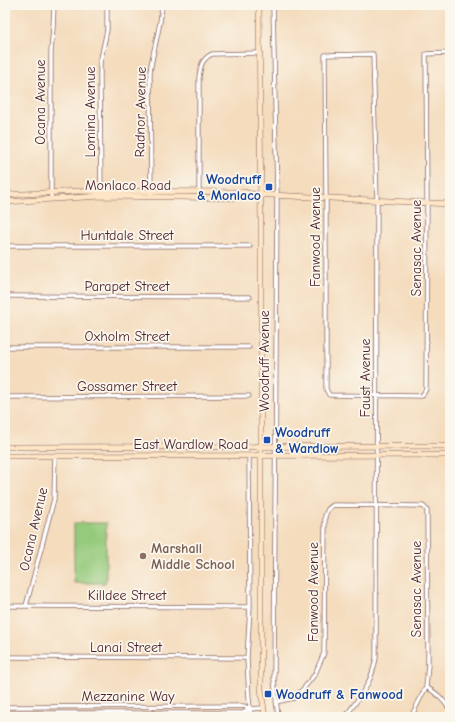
<svg xmlns="http://www.w3.org/2000/svg" width="455" height="722" viewBox="0 0 455 722" font-family="'Comic Neue',sans-serif">
<style>
.green{fill:#95ca7c;stroke:#707454}
.lines{fill:none;stroke-linecap:round;stroke-linejoin:round}
.street-casing{stroke:#86615e;stroke-width:5}
.secondary-casing{stroke:#86615e;stroke-width:6}
.street{stroke:#fff;stroke-width:3.5}
.secondary{stroke:#fde5c5;stroke-width:5}
.transit-dot{fill:#1a4fb4;stroke:#fbf7ec;stroke-width:1.5}
.education-dot{fill:#8d6e63;stroke:#fbf7ec;stroke-width:1.5}
.labels{text-anchor:middle;stroke-width:3.5;stroke-linejoin:round;paint-order:stroke}
.street-label{font-size:14px;fill:#4a1f2b;stroke:#fbf7ec}
.transit-label{font-size:14px;font-weight:bold;fill:#164399;stroke:#fbf7ec;text-anchor:start}
.education-label{font-size:14px;font-weight:bold;fill:#785e54;stroke:#fbf7ec;text-anchor:start}
</style>
<rect width="100%" height="100%" fill="#fbf7ec"/>
<filter id="ink" filterUnits="userSpaceOnUse"><feTurbulence type="fractalNoise" baseFrequency=".025" numOctaves="2"/><feDisplacementMap in="SourceGraphic" scale="8" xChannelSelector="R" yChannelSelector="G"/><feConvolveMatrix kernelMatrix="1 2 1 2 8 2 1 2 1" color-interpolation-filters="sRGB"/></filter>
<filter id="wash" filterUnits="userSpaceOnUse"><feTurbulence type="fractalNoise" baseFrequency=".012" numOctaves="4" result="noise"/><feDisplacementMap in="SourceGraphic" scale="16" xChannelSelector="R" yChannelSelector="G"/><feGaussianBlur stdDeviation="0.9" result="paint"/><feColorMatrix in="noise" values="0 0 0 0 0 0 0 0 0 0 0 0 0 0 0 0 0 1.4 0 .05"/><feComposite in="paint" operator="in"/></filter>
<g filter="url(#wash)">
<rect width="100%" height="100%" fill="#f4dcbd"/>
<path class="green" d="M74,523h32v60h-32z"/>
</g>
<g filter="url(#ink)">
<g class="lines">
<g class="street-casing">
<path id="street" d="M273,5l4,191 -3,483 4,38
M101,193l-1,-117v-13l7,-33v-25
M151,194l-1,-122c3,-23 11,-44 12,-67
M199,197v-120c2,-12 2,-17 13,-23l48,-1
M51,199v-147l2,-24 1,-23
M5,246h245
M5,296l245,1
M5,347h244
M5,397l244,-1
M249,456l1,151 -3,51 2,41 2,18
M5,606l245,1
M26,606l28,-107 1,-43
M5,657l242,1
M426,687c11,6 17,12 24,23
M276,702l18,-4 10,-10 11,-14 9,-21 1,-137 3,-7 5,-4 90,1 4,4 1,155 -2,22 -15,30
M5,707l239,-1 6,3
M5,713h238l7,-4 13,-1
M345,717c16,-22 26,-32 31,-59l1,-457 -4,-147 -48,1 1,143v191l3,6 93,1 4,-7 1,-186 -1,-149 24,-1"/>
</g>
<g class="secondary-casing">
<path id="secondary" d="M259,5l2,216v468l4,28
M5,195l74,-4 166,1 6,2 199,10
M5,202l96,-6 144,2 6,-4
M5,263v121
M5,447l445,-1
M5,456l445,-1"/>
</g>
<use href="#street" class="street"/>
<use href="#secondary" class="secondary"/>
</g>
</g>
<g class="transit-dot">
<rect x="265" y="183" width="8" height="8" rx="2"/>
<rect x="263" y="436" width="8" height="8" rx="2"/>
<rect x="264" y="690" width="8" height="8" rx="2"/>
</g>
<circle class="education-dot" cx="143" cy="556" r="4"/>
<g class="labels">
<g class="street-label">
<text transform="translate(40 102) rotate(-90)" y="5">Ocana Avenue</text>
<text transform="translate(90 112) rotate(-90)" y="5">Lomina Avenue</text>
<text transform="translate(140 112) rotate(-89)" y="5">Radnor Avenue</text>
<text x="128" y="190">Monlaco Road</text>
<text x="127" y="240">Huntdale Street</text>
<text transform="translate(315 237) rotate(-90)" y="5">Fanwood Avenue</text>
<text transform="translate(416 248) rotate(-90)" y="5">Senasac Avenue</text>
<text x="127" y="291">Parapet Street</text>
<text x="127" y="341">Oxholm Street</text>
<text transform="translate(264 361) rotate(-90)" y="5">Woodruff Avenue</text>
<text transform="translate(365 378) rotate(-90)" y="5">Faust Avenue</text>
<text x="127" y="391">Gossamer Street</text>
<text x="191" y="449">East Wardlow Road</text>
<text transform="translate(33 529) rotate(-77)" y="5">Ocana Avenue</text>
<text transform="translate(416 589) rotate(-90)" y="5">Senasac Avenue</text>
<text transform="translate(313 592) rotate(-90)" y="5">Fanwood Avenue</text>
<text x="127" y="600">Killdee Street</text>
<text x="126" y="652">Lanai Street</text>
<text x="128" y="701">Mezzanine Way</text>
</g>
<g class="transit-label">
<text x="261" y="184" text-anchor="end">Woodruff<tspan x="261" dy="16">&amp; Monlaco</tspan></text>
<text x="275" y="437">Woodruff<tspan x="275" dy="16">&amp; Wardlow</tspan></text>
<text x="276" y="699">Woodruff &amp; Fanwood</text>
</g>
<g class="education-label">
<text x="151" y="553">Marshall<tspan x="151" dy="16">Middle School</tspan></text>
</g>
</g>
<rect width="455" height="722" fill="none" stroke="#fbf7ec" stroke-width="20"/>
</svg>
